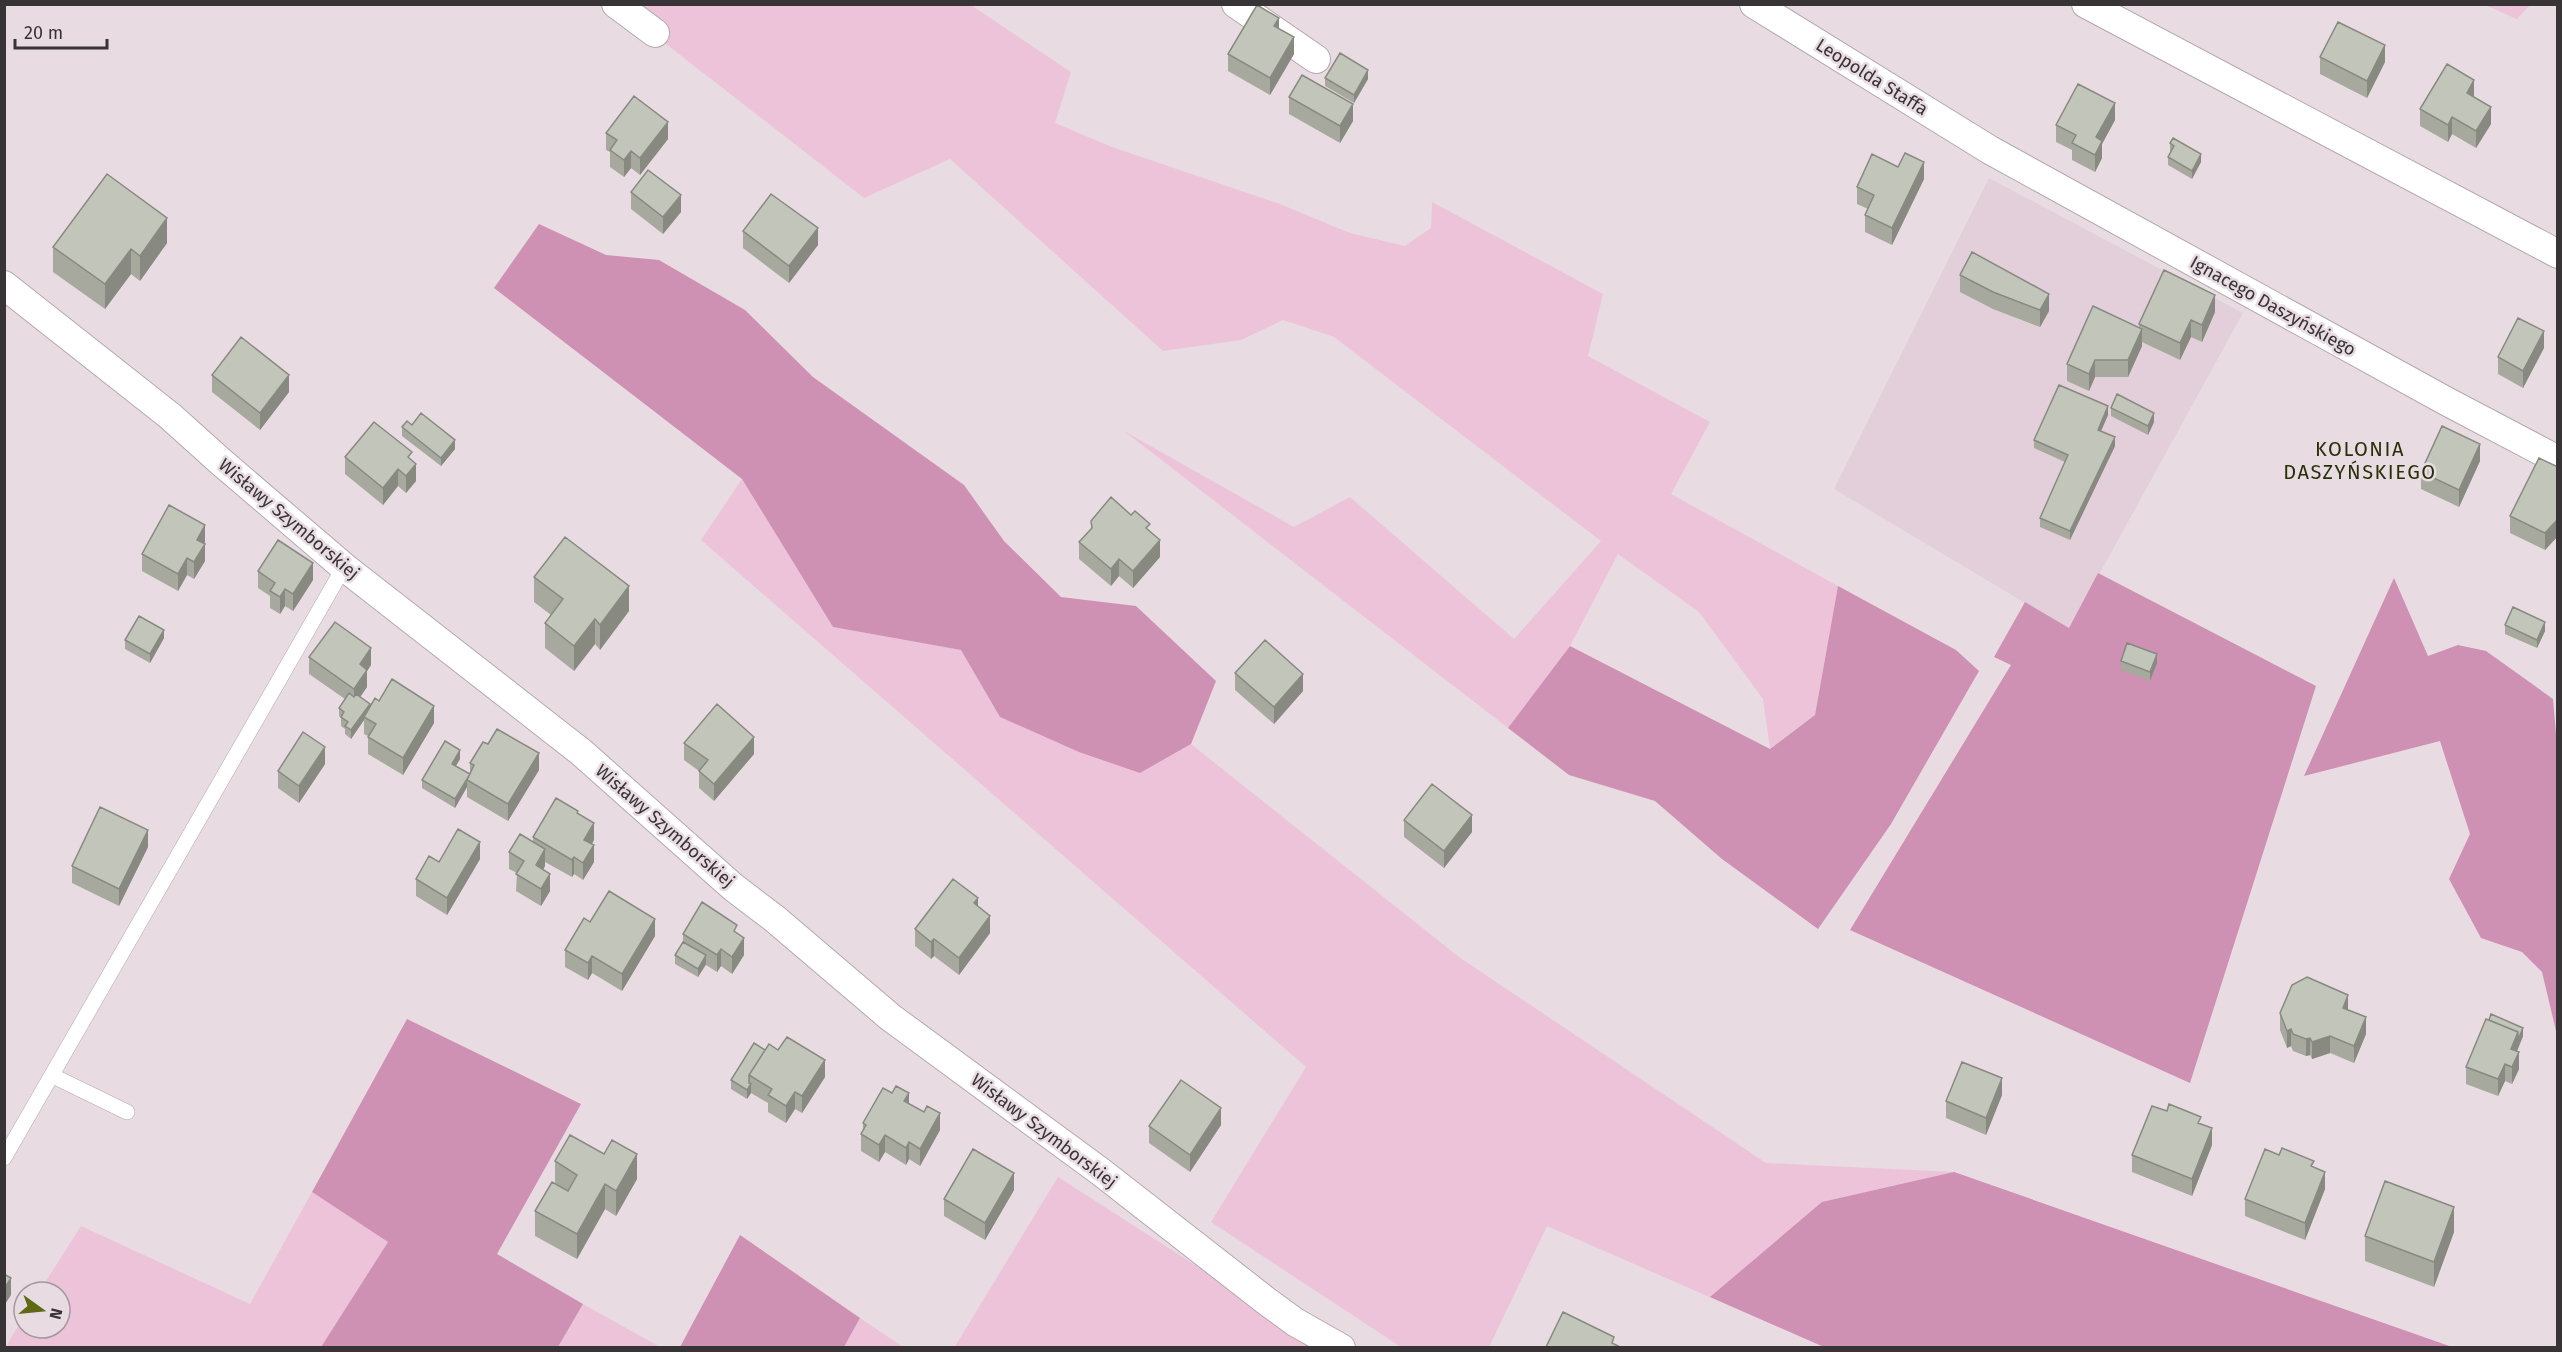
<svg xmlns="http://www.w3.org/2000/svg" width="2562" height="1352" viewBox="0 0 2562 1352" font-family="'Fira Sans',sans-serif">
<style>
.built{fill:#e2cfd9}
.green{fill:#edc3da}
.forest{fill:#ce90b3}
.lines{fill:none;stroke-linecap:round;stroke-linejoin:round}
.lane-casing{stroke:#b4a8af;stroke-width:16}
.street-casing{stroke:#b4a8af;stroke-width:30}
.lane{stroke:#fff;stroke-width:15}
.street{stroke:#fff;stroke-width:28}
.wall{fill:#a7a99f}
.shaded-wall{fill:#888a82}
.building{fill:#c2c5b9;stroke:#888a82;stroke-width:1.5}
.labels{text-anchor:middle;stroke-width:5;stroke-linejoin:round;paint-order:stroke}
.street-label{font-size:18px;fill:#383335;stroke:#e8dce2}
.neighbourhood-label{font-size:20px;letter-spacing:1.5px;fill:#293008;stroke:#e8dce2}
</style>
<rect width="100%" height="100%" fill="#e8dce2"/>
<path class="built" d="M1989,178l254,135 -174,316 -235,-140z"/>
<path class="green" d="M616,5h355l100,67 -16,51 57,24 168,57 70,29 55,13 26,-18 1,-26 171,92 -15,62 122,66 -39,72 167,92 -23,129 -45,34 -7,-50 -64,-87 -81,-58 -48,92 -62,82 -384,-297 170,96 56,-30 164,142 87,-98 -267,-204 -51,-17 -42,20 -78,11 -213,-192 -86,39z
M2485,5h45l-13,14z
M742,479l91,148 129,23 38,67 140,56 51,-29 268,213 307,206 188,9 498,175h-628l-277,-121 -58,121h-88l-190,-125 95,-155 -605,-527z
M1058,1177l265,170 -369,1z
M312,1192l76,50 -67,105 -316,1 19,-32v12h36v-36h-21l42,-66 169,78z
M583,1304l77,43h-102z
M860,1318l43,29h-59z"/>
<path class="forest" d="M539,224l67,31 53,5 86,50 68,67 151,108 40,56 57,56 75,9 80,75 -25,63 -51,29 -61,-21 -79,-35 -39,-67 -128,-23 -91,-148 -248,-191z
M2098,573l218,113 -126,397 -340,-153 161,-265 -17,-8 31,-55 44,26z
M2394,578l34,78 30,-11 28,6 67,48 5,59 -1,277 -15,-63 -20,-20 -41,-14 -32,-59 21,-45 -30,-93 -136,35z
M1838,586l118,64 23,21 -88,153 -73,105 -96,-70 -67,-58 -86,-26 -61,-47 62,-82 200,103 45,-34z
M407,1019l174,85 -84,150 86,50 -25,43h-237l67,-105 -76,-50z
M1954,1172l498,175h-628l-114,-50 112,-95z
M740,1235l120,83 -16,29h-164z"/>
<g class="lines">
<g class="lane-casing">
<path id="lane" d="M53,1076l74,36
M4,1158l340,-591"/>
</g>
<g class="street-casing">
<path id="street" d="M616,4l39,29
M1236,4l80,55
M1754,4l236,146 456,251 112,59
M2086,4l472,250
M4,285l166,131 50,45 124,106 237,185 152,135 42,32 115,98 211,155 164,128 30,22 46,26"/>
</g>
<use href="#lane" class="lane"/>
<use href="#street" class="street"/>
</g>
<path class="wall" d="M1279,29l15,25 -24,41 -42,-24v-17z
M2320,57l65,5 -18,36 -47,-24z
M1325,78l43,1 -14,24 -29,-17z
M1289,97l64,24 -13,22 -51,-29z
M2474,97l17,27 -15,24 -24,-14 -4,8 -28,-16v-17z
M2115,120l-13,24v14l-7,14 -23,-12v-10l-16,-8v-17z
M606,133l62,6 -28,36 -9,-7 -7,9 -14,-10v-15l-4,-2z
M2170,143l31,19 -9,17 -24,-14v-8l2,-5z
M1898,167l26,12 -32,66 -27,-13v-17l3,-6 -11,-5v-17z
M631,192l50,20 -18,22 -32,-25z
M743,231l75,14 -29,38 -46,-35z
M167,243l-27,38 -9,-7 -26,35 -52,-37v-25z
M1960,275l89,36 -9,16 -47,-18 -33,-17z
M2215,312l-13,30 -11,-5 -11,23 -38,-18v4l-14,31h-33l-6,14 -22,-10v-17l72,-37v-3z
M2544,348l-21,40 -25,-14v-17z
M212,375l77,17 -29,38 -48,-38z
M2111,408l43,14 -6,13 -37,-19z
M2108,415l-7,16 14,15 -45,94 -30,-13v-9l25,-56 -31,-14v-8z
M402,427l53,22 -14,17 -39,-30z
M345,457l67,3 4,21 -10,12 -8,-7 -15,19 -38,-31z
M2480,461l-21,46 -38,-18v-17z
M2558,467v69l-13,14 -35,-17v-17z
M1091,521l59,10 10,26 -27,31 -14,-12 -8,10 -32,-27v-17l12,-13z
M205,542l-1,1 1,18 -11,18 -7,-4 -9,16 -36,-20v-17z
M258,571l55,9 -20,31 -8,-5 -5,8 -10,-6v-12l-12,-8z
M534,577l95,34 -29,39 -5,-6 -21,27 -29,-23v-25l6,-8 -17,-13z
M2505,625l40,6 -8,17 -32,-14z
M164,638l-14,25 -25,-14v-9z
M309,657l62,8 -4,6v16l-7,10 10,11 9,-7 55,22 -31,52 -35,-21v-18l-4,-2v-14l-13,19 -6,-5v-5l-4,-3v-8l-2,-2v-8l6,-9 -36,-25z
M2121,661l36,2 -7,18 -29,-11z
M1235,673l68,18 -29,33 -39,-34z
M684,743l70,11 -40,47 -15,-13v-17l-15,-11z
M460,759l-4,7 13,8 1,-2v-9l69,7 -31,51 -41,-24v-10l-12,21 -33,-20v-8z
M325,764l-26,39 -21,-15v-17z
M578,813l16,27 -2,4 2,18 -11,18 -9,-6 -2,3 -27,-15v4l-2,4 7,21 -9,15 -25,-15 1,-18 -8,-4v-17l24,-10v-5z
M1404,820l68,12 -28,36 -40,-31z
M148,847l-29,59 -47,-23v-17z
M480,859l-33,56 -31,-19v-17z
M978,907l12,26 -31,42 -25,-19 -3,3 -16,-13v-17z
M590,922l65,14 -33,55 -30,-18 -4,7 -23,-13v-17z
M737,933l7,22 -12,19 -11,-8 -4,6 -11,-7 -8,12 -23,-13v-9l8,-13v-8z
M2348,1010l18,24 -12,29 -24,-10 -18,6 -2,-4 -4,1 -13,-5 -2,-5 -4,2 -7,-18v-17z
M2523,1036l-6,15 2,18 -7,15 -7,-3 -7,15 -32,-12v-17z
M765,1050l60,27 -23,36 -7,-4 -9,14 -18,-11v-9l-17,-10 -4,6 -16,-10v-9z
M2002,1095l-16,40 -40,-17v-17z
M909,1103l31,27 -20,36 -11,-7 -3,6 -21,-13 -6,10 -18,-11v-17l2,-4v-7z
M2201,1124l11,21 -20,51 -60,-24v-17z
M1221,1125l-31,47 -41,-29v-17z
M2279,1155l35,12 11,22 -20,51 -60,-24v-17z
M555,1161l82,18 -21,37 -11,-7 -28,50 -42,-23v-25l20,-27z
M1014,1190l-29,50 -41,-24v-17z
M2454,1232l-20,55 -69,-26v-25z"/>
<path class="shaded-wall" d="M1279,18v17l-5,-9z
M1294,37v17l-24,41v-17z
M2385,45v17l-18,36v-17z
M1368,70v9l-14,24v-8z
M2474,80v17l-7,-4z
M2115,103v17l-13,24v14l-7,14v-17l1,-18z
M1353,104v17l-13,22v-17z
M2491,107v17l-15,24v-17z
M2452,117v17l-4,8v-17z
M668,122v17l-28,36v-17z
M631,151v17l-7,9v-17z
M2201,154v8l-9,17v-8z
M1924,162v17l-32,66v-17z
M681,195v17l-18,22v-17z
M167,218v25l-27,38v-25z
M818,228v17l-29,38v-17z
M131,249v25l-26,35v-25z
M2049,294v17l-9,16v-17z
M2215,295v17l-13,30v-17z
M2191,320v17l-11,23v-17z
M2142,329v17l-14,31v-17z
M2544,331v17l-21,40v-17z
M2095,360v17l-6,14v-17z
M289,375v17l-29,38v-17z
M2108,406v9l-10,23v-8z
M2154,413v9l-6,13v-9z
M2115,437v9l-45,94v-9z
M455,440v9l-14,17v-8z
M2480,444v17l-21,46v-17z
M416,464v17l-10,12v-17z
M398,469v17l-15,19v-17z
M2558,519v17l-13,14v-17z
M205,525v17l-8,15v-17z
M1160,540v17l-27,31v-17z
M205,544v17l-11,18v-17z
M187,558v17l-9,16v-17z
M1119,559v17l-8,10v-17z
M313,563v17l-20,31v-17z
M629,586v25l-29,39v-25z
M285,589v17l-5,8v-17z
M595,619v25l-21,27v-25z
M2545,622v9l-8,17v-8z
M164,630v8l-14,25v-9z
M371,648v17l-4,6v16l-13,19v-17l6,-25z
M2157,654v9l-7,18v-9z
M1303,674v17l-29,33v-17z
M370,704v8l-6,5v3l-13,19v-9z
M434,706v17l-31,52v-17z
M754,737v17l-40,47v-17z
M325,747v17l-26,39v-17z
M460,750v9l-8,13v-8z
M539,753v17l-31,51v-17z
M467,780v7l-12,21v-9z
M1472,815v17l-28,36v-17z
M594,823v17l-10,17v-17z
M148,830v17l-29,59v-17z
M480,842v17l-33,56v-17z
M594,845v17l-11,18v-17z
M545,849v17l-9,16v-17z
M574,857v17l-2,3v-17z
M550,874v17l-9,15v-17z
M978,898v17l-4,-12z
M990,916v17l-31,42v-17z
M655,919v17l-33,55v-17z
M744,938v17l-12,19v-17z
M934,939v17l-3,3v-17z
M721,949v17l-4,6v-17z
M706,955v9l-8,13v-8z
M592,956v17l-4,7v-17z
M2348,995v17l-5,-4z
M2366,1017v17l-12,29v-17z
M2523,1028v8l-12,30v-17l7,-17z
M2291,1029v17l-4,2v-17z
M2330,1036v17l-18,6v-17z
M2310,1038v17l-4,1v-17z
M2519,1052v17l-7,15v-17z
M825,1060v17l-23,36v-17z
M2505,1064v17l-7,15v-17z
M2002,1078v17l-16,40v-17z
M751,1084v9l-4,6v-9z
M795,1092v17l-9,14v-17z
M909,1093v17l-5,-9z
M1221,1108v17l-31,47v-17z
M940,1113v17l-20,36v-17z
M2212,1128v17l-20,51v-17z
M885,1135v17l-6,10v-17z
M909,1142v17l-3,6v-17z
M637,1154v25l-21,37v-25z
M2325,1172v17l-20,51v-17z
M1014,1173v17l-29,50v-17z
M605,1184v25l-28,50v-25z
M2454,1207v25l-20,55v-25z
M11,1278v17l-7,11v-17z"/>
<path class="building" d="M1257,5l22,13 -5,8 20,11 -24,41 -42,-24z
M2338,22l47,23 -18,36 -47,-24z
M1340,53l28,17 -14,25 -29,-17z
M2447,64l27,16 -7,13 24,14 -15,24 -24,-14 -4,8 -28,-16z
M1302,75l51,29 -13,22 -51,-29z
M2078,84l37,19 -19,34 6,4 -7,14 -23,-12 4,-8 -20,-10z
M634,96l34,26 -28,36 -9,-7 -7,9 -14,-10 7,-10 -11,-7z
M2173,138l28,16 -9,17 -24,-14 6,-11 -4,-3z
M1905,153l19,9 -32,66 -27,-13 9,-20 -17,-8 15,-33 26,13z
M648,170l33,25 -18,22 -32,-25z
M107,174l60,44 -27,38 -9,-7 -26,35 -52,-37z
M771,194l47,34 -29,38 -46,-35z
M1972,252l77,42 -9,16 -47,-18 -33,-17z
M2164,270l51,25 -13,30 -11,-5 -11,23 -41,-19z
M2093,306l49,23 -14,31h-33l-6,14 -22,-10z
M2518,318l26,13 -21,40 -25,-14z
M241,337l48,38 -29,38 -48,-38z
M2059,385l49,21 -10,24 17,7 -45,94 -30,-13 28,-63 -34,-15z
M2117,394l37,19 -6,13 -37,-18z
M421,413l34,27 -14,18 -39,-31 5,-6 5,4z
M374,422l38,30 -4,5 8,7 -10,12 -8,-7 -15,19 -38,-31z
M2442,426l38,18 -21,46 -38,-18z
M2539,458l19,9v52l-13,14 -35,-17z
M1111,497l20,18 4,-4 15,13 -4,4 14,12 -27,31 -14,-12 -8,10 -32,-27 13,-14 -1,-7z
M169,505l36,20 -8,15 8,4 -11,18 -7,-4 -9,16 -36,-20z
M565,537l64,49 -29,39 -5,-6 -21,27 -29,-23 18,-24 -29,-22z
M278,540l35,23 -20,31 -8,-5 -5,8 -10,-6 5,-8 -17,-12z
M2513,607l32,15 -8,18 -32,-15z
M139,616l25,14 -14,24 -25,-14z
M335,622l36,26 -11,16 7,6 -13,19 -45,-32z
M1265,640l38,34 -29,33 -39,-34z
M2127,643l30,11 -7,18 -29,-11z
M392,679l42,27 -31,52 -35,-21 8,-13 -12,-7 11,-19 4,3z
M349,693l5,4 2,-3 14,10 -19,26 -6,-4 3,-4 -7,-5 3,-5 -5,-4z
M717,704l37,33 -40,47 -15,-13 9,-11 -24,-17z
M497,729l42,24 -31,51 -41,-24 7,-15 -4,-2 13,-21 5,2z
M303,732l22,15 -26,39 -21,-15z
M445,741l15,9 -8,14 18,10 -15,25 -33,-19z
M1432,784l40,31 -28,36 -40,-31z
M556,798l22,13 -1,2 17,10 -10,17 10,5 -11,18 -9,-6 -2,3 -39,-23z
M100,807l48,23 -29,59 -47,-23z
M458,829l22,13 -33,56 -31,-19 13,-23 10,6z
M520,834l25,15 -9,16 14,9 -9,15 -25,-15 8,-13 -15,-9z
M953,879l25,19 -4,5 16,13 -31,42 -25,-19 -3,3 -16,-13z
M609,891l46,28 -33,55 -30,-18 -4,7 -23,-13 19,-32 6,4z
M702,902l35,23 -3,6 10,7 -12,19 -11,-8 -4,6 -34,-21z
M683,942l23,13 -8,14 -23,-14z
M2307,977l41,18 -5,13 23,9 -12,29 -24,-10 -18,6 -2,-4 -4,1 -13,-5 -2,-5 -4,2 -7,-18 12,-28z
M2491,1014l32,14 -5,12v-8l-29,-12z
M2486,1019l32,13 -7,17 8,3 -7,15 -7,-3 -7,15 -32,-12z
M787,1037l38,23 -23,36 -7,-4 -9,14 -18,-11 4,-6 -23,-14 20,-31 9,6z
M754,1043l11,7 -16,25v8l2,1 -4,6 -16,-10z
M1962,1062l40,16 -16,40 -40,-17z
M1181,1080l40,28 -31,47 -41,-29z
M896,1086l13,7 -5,8 20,11 3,-6 13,7 -20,36 -11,-7 -3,6 -21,-13 -6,10 -18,-11 5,-9 -3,-2 20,-35 9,5z
M2169,1104l32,13 -3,6 14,5 -20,51 -60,-24 20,-49 15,5z
M570,1135l34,19 8,-14 25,14 -21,37 -11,-7 -28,50 -42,-23 17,-29 16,9 9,-16 -22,-14z
M2282,1148l32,13 -3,5 14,6 -20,51 -60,-24 20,-50 14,6z
M973,1149l41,24 -29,50 -41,-24z
M2385,1181l69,26 -20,55 -69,-26z
M4,1274l7,4 -7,11z
M1563,1312l51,25 -2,6 8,4h-74z"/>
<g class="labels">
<g class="street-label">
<text transform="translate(1872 77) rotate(32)" y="6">Leopolda Staffa</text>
<text transform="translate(2273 306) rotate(29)" y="6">Ignacego Daszyńskiego</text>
<text transform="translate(289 519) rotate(40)" y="6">Wisławy Szymborskiej</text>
<text transform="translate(665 826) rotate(41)" y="6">Wisławy Szymborskiej</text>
<text transform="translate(1044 1131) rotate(37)" y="6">Wisławy Szymborskiej</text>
</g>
<g class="neighbourhood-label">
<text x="2360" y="456">KOLONIA<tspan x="2360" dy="23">DASZYŃSKIEGO</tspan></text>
</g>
</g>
<rect width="2562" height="1352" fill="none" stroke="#383335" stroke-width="12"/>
<g transform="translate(42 1310) rotate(105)"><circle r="28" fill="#e8dce2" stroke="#a2989d" stroke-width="1.5"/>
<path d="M0-4.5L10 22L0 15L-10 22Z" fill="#5d6a13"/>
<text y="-9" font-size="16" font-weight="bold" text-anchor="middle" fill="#383335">N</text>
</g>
<path d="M15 39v9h92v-9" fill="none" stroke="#383335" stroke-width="3"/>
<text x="24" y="39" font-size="18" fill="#383335" stroke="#e8dce2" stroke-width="4.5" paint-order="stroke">20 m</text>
</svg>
